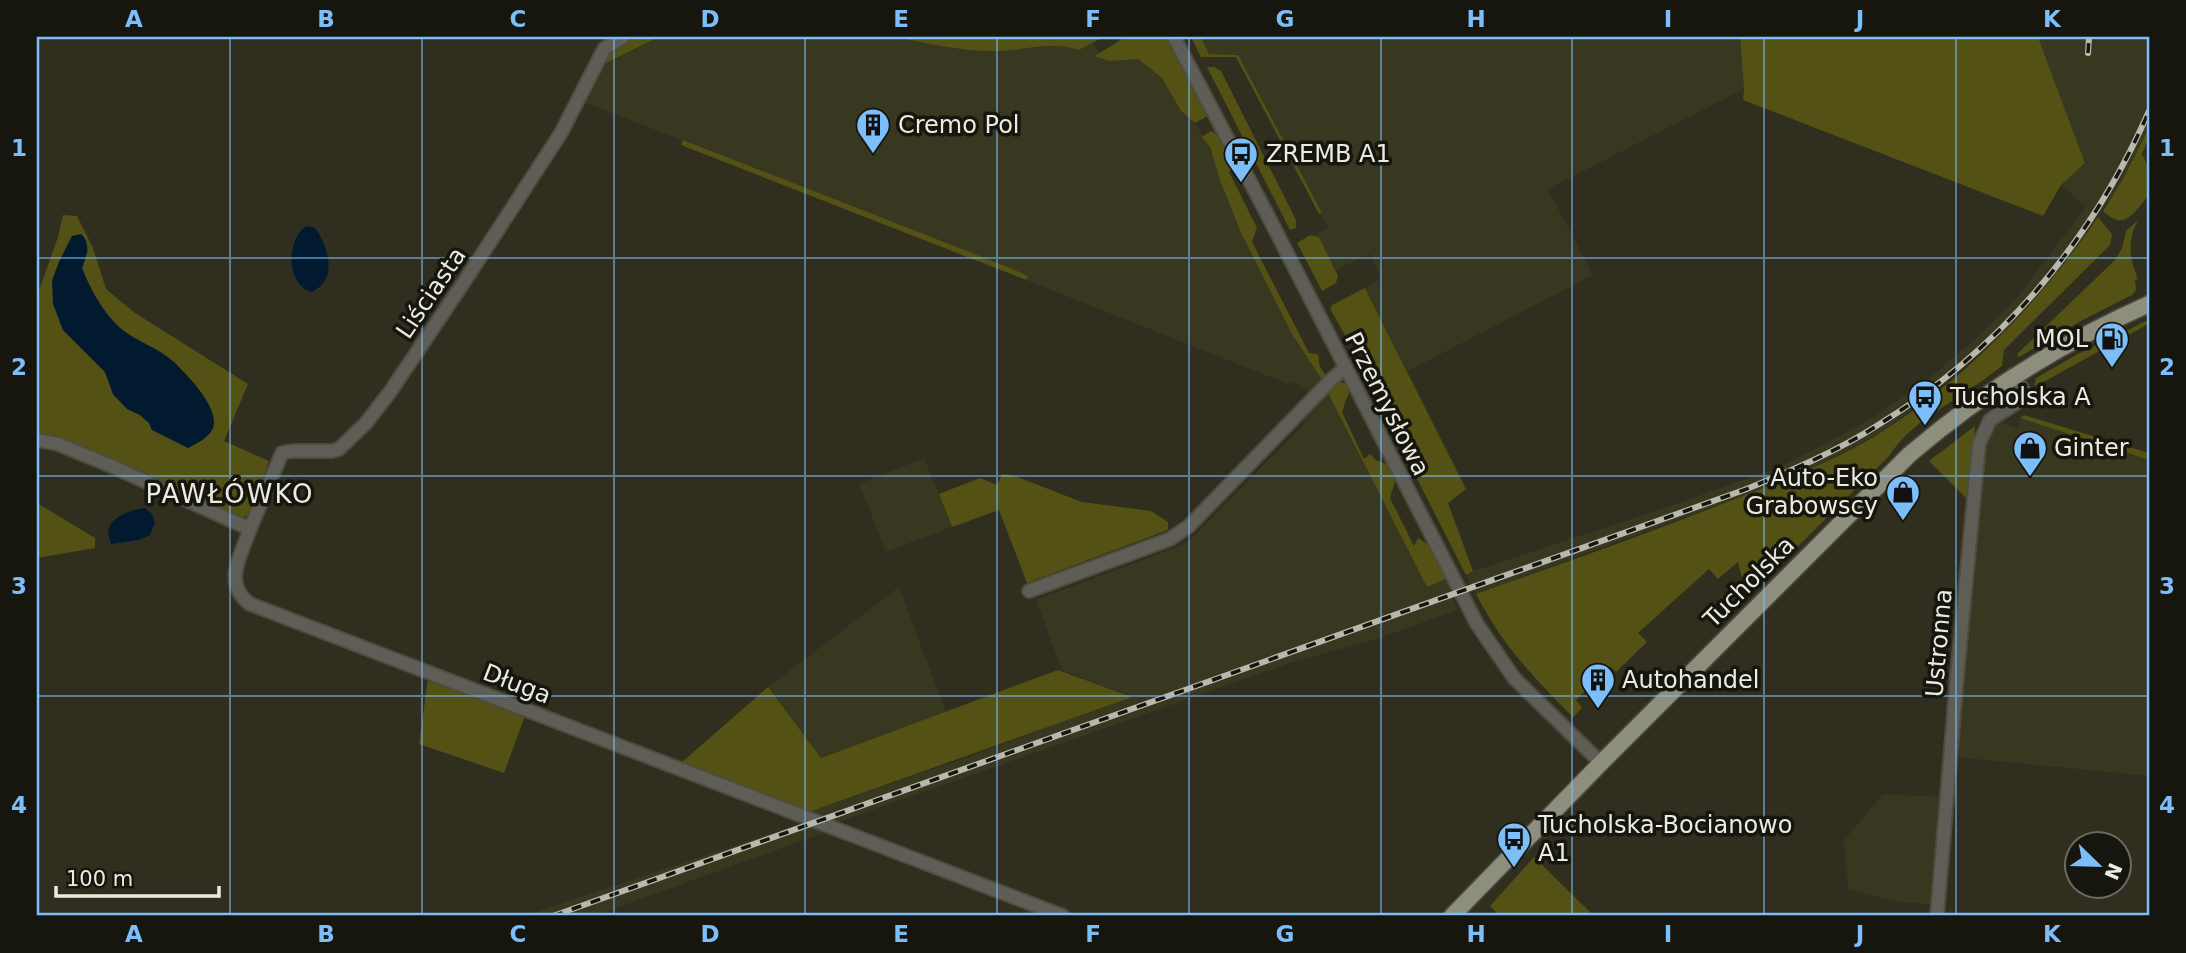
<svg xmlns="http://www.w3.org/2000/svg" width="2186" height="953" viewBox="0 0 2186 953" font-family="'DejaVu Sans',sans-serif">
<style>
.built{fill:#383720}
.green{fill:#545114;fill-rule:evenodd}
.water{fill:#021a2f}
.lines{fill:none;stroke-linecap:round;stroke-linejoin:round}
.minor-casing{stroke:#4d4c3e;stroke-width:16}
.major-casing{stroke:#4d4c3e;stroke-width:19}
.minor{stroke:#5e5e57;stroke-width:12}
.major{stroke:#8e8e7e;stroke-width:16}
.rail-casing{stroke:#b8b8ac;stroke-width:6}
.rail{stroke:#16160f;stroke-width:3.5;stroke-dasharray:10;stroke-linecap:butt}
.grid{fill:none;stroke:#7cbef9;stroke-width:2;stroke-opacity:0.55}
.labels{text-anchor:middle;stroke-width:7;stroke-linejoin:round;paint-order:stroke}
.poi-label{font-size:24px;fill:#ebebe1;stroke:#16160f;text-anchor:start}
.street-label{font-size:24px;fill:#ebebe1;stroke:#16160f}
.neighbourhood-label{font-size:26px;letter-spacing:2px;fill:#ebebe1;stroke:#16160f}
.neatline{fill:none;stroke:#7cbef9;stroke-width:2.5}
.grid-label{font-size:23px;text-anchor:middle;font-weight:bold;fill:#7cbef9}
</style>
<rect width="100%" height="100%" fill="#2f2e1f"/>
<path class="built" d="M659,37h234l60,11 43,3 65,-6 18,5 14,-7 7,10 -4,3 13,5 29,-2 24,19 19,33 14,12 15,24 10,33 21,53 51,101 30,46 -13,12 -13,-10 -8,2 -262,-104 1,-4 -19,-9 -422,-164 14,-37z
M1201,37h539l4,52 -196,100 45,86 -185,96 -43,-83 16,-9 -11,-25 -34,16 -19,-36 11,-7 -90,-172 -29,-1z
M2038,37h111v91l-26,51 -46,69 -29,37 -50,54 -70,59 -48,35 -36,19 -55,27 -313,115 -10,-19 7,-4 194,-64 113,-40 89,-47 57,-39 49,-42 39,-38 72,-94 -25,-22 24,-22z
M1327,391l100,196 19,-8 12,31 -78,28 -87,24 -455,160 -32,-9 162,-56 163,-61 -69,-26 -26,-70 151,-57 118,-120 -4,-5z
M2020,418l129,42v316l-195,-19 27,-253 3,-58 13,-25 20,7z
M924,458l28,69 -66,25 -27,-68z
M899,587l47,125 -126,46 -52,-71z
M1883,794l59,3 -8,108 -42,-4 -44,-12 -4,-49z
M805,822l24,9 -235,85h-70z"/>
<path class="green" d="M630,37h29l-59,29 -14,37 -3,-1c14,-32 17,-45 47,-65z
M893,37h210l-24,13c-29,-9 -52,0 -82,1 -35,1 -69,-8 -104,-14z
M1125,37h44l40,78 -14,8 -14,-12 -19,-33 -24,-19 -29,2 -14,-5z
M1191,37h10l8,17 29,1 84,158 -3,1 -83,-157h-35z
M1740,37h298l47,126 -24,22 -18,31 -300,-116 1,-11z
M1207,67h7l7,4 75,149v8l-6,2z
M2149,128v9l-7,17c7,13 10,23 7,38 -1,6 -6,10 -9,14 -13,16 -21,20 -37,5l20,-32z
M1211,131c14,7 16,25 20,39l-2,2 28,56 -5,14 57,111 9,1 2,13 6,9 -4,4 -30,-46 -51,-101 -21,-53 -10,-33 -8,-10z
M683,140l325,127 20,9 -2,4 -345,-135z
M63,215l14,1 16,32 13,41 29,24 113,71 -24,57 45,20 -19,53 -8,4 -54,-25 -151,-58v-139l21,-59zM72,236l16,14 -6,18c8,21 22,47 39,61 18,14 39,23 57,36l-26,65 -3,-7 -9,-8 -13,-6 -14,-15 -8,-22 -42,-42 -11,-49 7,-19z
M2098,217l14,17 -2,11 -106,105 -2,16c-12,9 -24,18 -36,26 -30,20 -56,33 -77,64l-131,130c-15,2 -17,-11 -20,-24l-20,17 -9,-10 -71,64 9,9 -31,30 -6,-6 -34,34 6,8 -9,9c-41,-41 -70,-71 -97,-123 87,-31 174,-61 259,-95 50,-20 100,-38 145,-66 87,-55 161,-132 218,-216z
M2138,220c-11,21 -9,38 0,59l-3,1 1,10 -4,5 -53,27 -60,35 -2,-3 99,-95 6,-11 4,-17z
M1310,235l9,2 19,39 -2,7 -14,8 -25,-48z
M1365,288l101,201 -18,14 25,68 -7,4 -57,-112 -2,-10 1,-12 -4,-3 3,-11 -3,-9 -13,-8 -7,-7 4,-2 -3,-6 4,-3 -12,-24 -4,2 -7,-11 -20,-22 -16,-28 2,-4z
M2146,321l3,2 -6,4 -105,58h-4l2,-7 40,-23z
M1342,382l5,3 2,9c-4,6 -4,11 -7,18l22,47 6,-5 6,6 11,4 8,17 -5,17 24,48 4,-8 11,7 17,34 -19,8 -100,-196 9,-8z
M2024,415l125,38v7l-129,-42z
M1975,426l-4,77 -42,-42z
M1002,474l10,1 70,27 69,9 17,11v8l-141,53 -28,-73 -47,17 -13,-33 41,-16 17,7z
M37,503l58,35v10l-58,10z
M1058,670l74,27 -326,116 -124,-51 86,-75 53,71z
M428,679l97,37 -21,57 -85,-29z
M1534,857l60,59h-94l-10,-10z"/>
<path class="water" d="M306,226l9,2c13,18 24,51 -3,64 -26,-7 -26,-52 -6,-66z
M81,234c11,10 5,22 1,34 8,21 21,44 37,59 13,12 32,18 46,28 16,12 56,52 48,73 -4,10 -17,16 -25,20l-36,-18 -3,-7 -9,-8 -13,-6 -14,-15 -8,-22 -42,-42 -10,-26 -1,-23 7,-19 13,-26z
M145,508l7,6 3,9 -5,12 -11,5 -28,4c0,-1 -3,-11 -3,-11 1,-17 24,-23 37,-25z"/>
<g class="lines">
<g class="minor-casing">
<path id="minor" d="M1174,37l92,175 211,412 37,54 87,85
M37,440l21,4 51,21 141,64c-9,27 -28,54 0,75l813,312
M250,529l32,-76 10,-2h40l7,-2 27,-26 24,-31 74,-110 97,-149 43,-84 19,-12
M1029,591l141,-52 19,-13 142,-146 14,-12
M1937,916l20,-239 22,-233 11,-24 37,-24 -14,-21"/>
</g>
<g class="major-casing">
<path id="major" d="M1452,916l149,-153 308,-308c73,-63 152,-112 240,-151"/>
</g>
<use href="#minor" class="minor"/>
<use href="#major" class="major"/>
<g class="rail-casing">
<path id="rail" d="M2088,53l1,-16
M553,916l1191,-426c46,-19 92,-38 134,-65 122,-75 214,-183 271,-314"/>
</g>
<use href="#rail" class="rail"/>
</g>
<path class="grid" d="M230,37v879M422,37v879M614,37v879M805,37v879M997,37v879M1189,37v879M1381,37v879M1572,37v879M1764,37v879M1956,37v879M37,258h2112M37,476h2112M37,696h2112"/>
<defs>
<g id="building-pin" transform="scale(1.75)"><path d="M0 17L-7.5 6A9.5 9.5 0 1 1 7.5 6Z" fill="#7cbef9" stroke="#16160f"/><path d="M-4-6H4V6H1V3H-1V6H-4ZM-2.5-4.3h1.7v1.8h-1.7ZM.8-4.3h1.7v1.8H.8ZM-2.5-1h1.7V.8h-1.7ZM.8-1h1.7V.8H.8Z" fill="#111"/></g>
<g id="bus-pin" transform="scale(1.75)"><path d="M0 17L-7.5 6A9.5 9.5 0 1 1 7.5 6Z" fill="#7cbef9" stroke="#16160f"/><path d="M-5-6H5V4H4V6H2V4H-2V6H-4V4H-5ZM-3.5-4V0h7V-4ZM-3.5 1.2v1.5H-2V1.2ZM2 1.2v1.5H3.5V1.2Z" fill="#111"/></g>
<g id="fuel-pin" transform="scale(1.75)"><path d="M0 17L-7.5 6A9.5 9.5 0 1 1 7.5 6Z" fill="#7cbef9" stroke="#16160f"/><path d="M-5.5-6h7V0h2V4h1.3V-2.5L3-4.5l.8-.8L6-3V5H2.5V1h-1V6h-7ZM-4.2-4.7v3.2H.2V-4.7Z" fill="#111"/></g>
<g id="shop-pin" transform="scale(1.75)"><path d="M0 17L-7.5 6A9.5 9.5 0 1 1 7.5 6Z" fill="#7cbef9" stroke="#16160f"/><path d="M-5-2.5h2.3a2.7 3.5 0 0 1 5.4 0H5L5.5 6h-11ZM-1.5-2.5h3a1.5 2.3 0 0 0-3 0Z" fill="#111"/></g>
</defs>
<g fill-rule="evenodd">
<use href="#building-pin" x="873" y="125"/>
<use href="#bus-pin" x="1241" y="154"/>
<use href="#fuel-pin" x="2112" y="339"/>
<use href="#bus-pin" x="1925" y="397"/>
<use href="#shop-pin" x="2030" y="448"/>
<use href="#shop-pin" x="1903" y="492"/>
<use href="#building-pin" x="1598" y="680"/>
<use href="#bus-pin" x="1514" y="839"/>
</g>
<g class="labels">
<g class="poi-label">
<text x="898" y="133">Cremo Pol</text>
<text x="1266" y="162">ZREMB A1</text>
<text x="2088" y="347" text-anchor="end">MOL</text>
<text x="1950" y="405">Tucholska A</text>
<text x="2054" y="456">Ginter</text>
<text x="1878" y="486" text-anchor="end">Auto-Eko<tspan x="1878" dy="28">Grabowscy</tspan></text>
<text x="1622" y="688">Autohandel</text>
<text x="1538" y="833">Tucholska-Bocianowo<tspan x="1538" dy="28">A1</tspan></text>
</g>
<g class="street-label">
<text transform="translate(431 293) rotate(-56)" y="8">Liściasta</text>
<text transform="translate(1387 404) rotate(63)" y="8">Przemysłowa</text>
<text transform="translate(1749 582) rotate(-45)" y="8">Tucholska</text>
<text transform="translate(1939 643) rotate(-85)" y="8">Ustronna</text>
<text transform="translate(517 684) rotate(21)" y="8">Długa</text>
</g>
<g class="neighbourhood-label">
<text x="230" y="503">PAWŁÓWKO</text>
</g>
</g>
<rect width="2186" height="953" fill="none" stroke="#16160f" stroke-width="77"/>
<g transform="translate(2098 865) rotate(113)"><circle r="33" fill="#16160f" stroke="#6b6b63" stroke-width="2"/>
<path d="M0-5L12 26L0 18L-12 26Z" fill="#7cbef9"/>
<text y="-10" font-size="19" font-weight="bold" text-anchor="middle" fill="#ebebe1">N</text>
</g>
<path d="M56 886v10h163v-10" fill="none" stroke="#ebebe1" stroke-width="3.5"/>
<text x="66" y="886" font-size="21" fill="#ebebe1" stroke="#16160f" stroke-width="5" paint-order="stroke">100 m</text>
<rect x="38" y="38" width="2110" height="876" class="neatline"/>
<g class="grid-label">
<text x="134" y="27">A</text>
<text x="326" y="27">B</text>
<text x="518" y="27">C</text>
<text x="710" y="27">D</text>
<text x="901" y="27">E</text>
<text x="1093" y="27">F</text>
<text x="1285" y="27">G</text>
<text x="1476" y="27">H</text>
<text x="1668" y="27">I</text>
<text x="1860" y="27">J</text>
<text x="2052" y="27">K</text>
<text x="19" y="156">1</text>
<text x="2167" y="156">1</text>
<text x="19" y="375">2</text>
<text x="2167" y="375">2</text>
<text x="19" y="594">3</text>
<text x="2167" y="594">3</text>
<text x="19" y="813">4</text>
<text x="2167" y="813">4</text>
<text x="134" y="942">A</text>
<text x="326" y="942">B</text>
<text x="518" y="942">C</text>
<text x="710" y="942">D</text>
<text x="901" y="942">E</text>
<text x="1093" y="942">F</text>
<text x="1285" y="942">G</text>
<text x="1476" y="942">H</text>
<text x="1668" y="942">I</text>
<text x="1860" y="942">J</text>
<text x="2052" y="942">K</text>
</g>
</svg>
